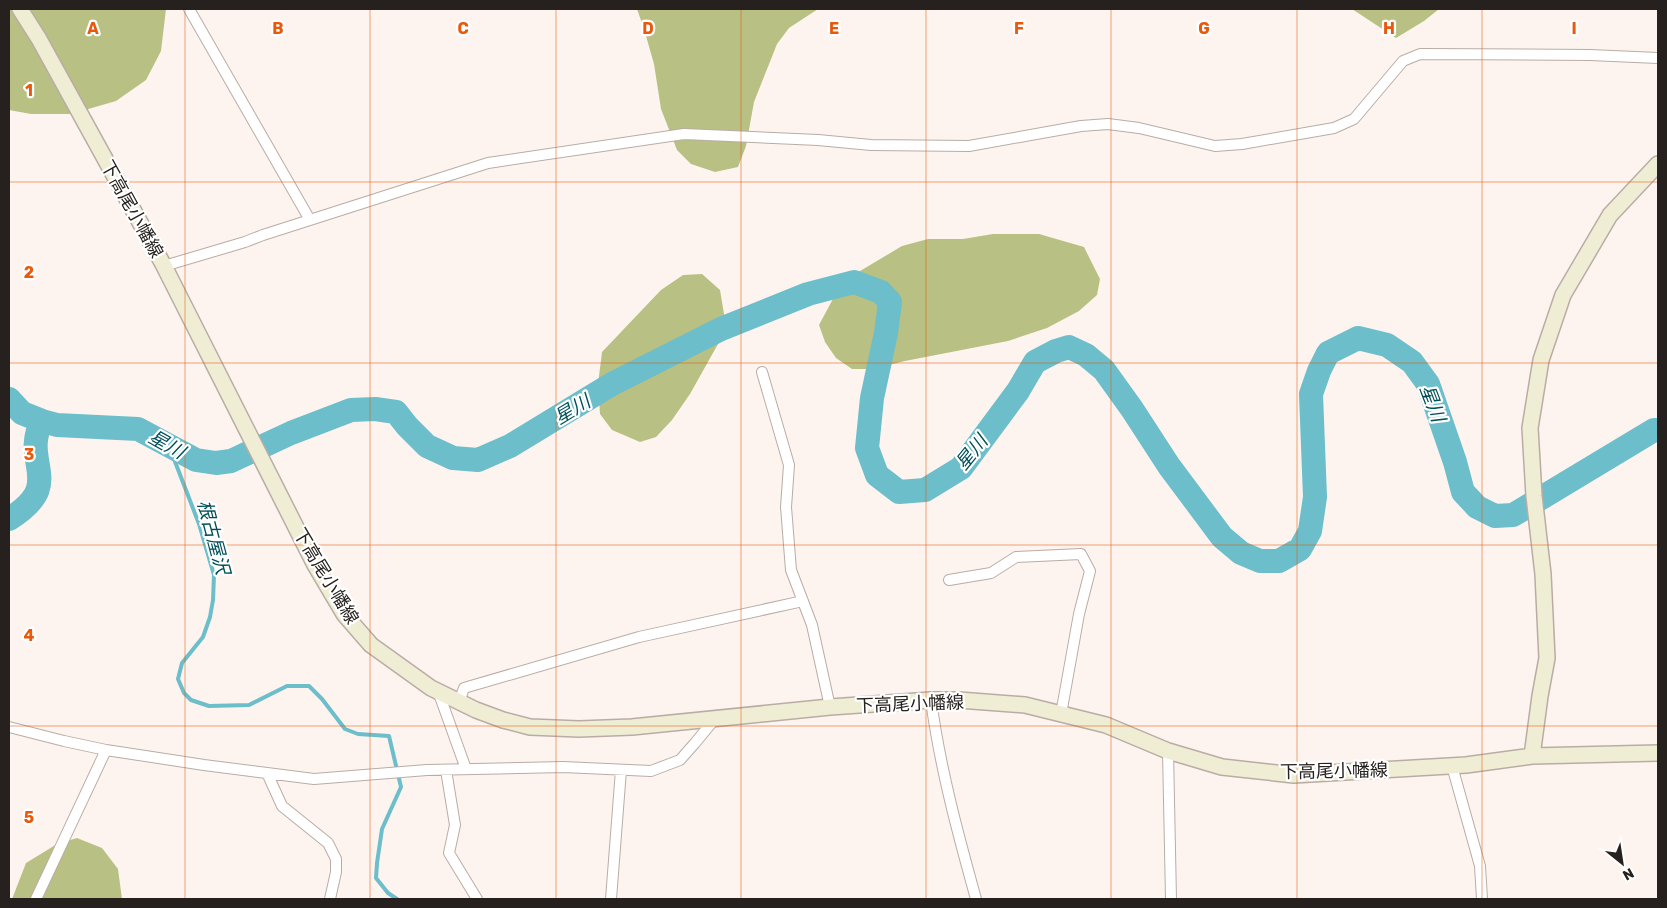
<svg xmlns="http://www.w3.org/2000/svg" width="1667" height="908" viewBox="0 0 1667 908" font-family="Rubik,'Noto Sans JP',sans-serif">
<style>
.forest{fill:#b8c183}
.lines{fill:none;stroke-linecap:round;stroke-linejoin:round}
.stream{stroke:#6bbeca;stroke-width:4}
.river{stroke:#6bbeca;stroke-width:24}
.street-casing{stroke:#baaca5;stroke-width:12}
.secondary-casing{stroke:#baaca5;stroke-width:18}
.street{stroke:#fff;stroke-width:10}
.secondary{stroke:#efeed5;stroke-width:15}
.grid{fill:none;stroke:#e8590c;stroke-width:1;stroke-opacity:0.55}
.labels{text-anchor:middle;stroke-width:4.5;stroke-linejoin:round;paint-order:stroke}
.street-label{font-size:18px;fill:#26211e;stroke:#fff}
.water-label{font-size:19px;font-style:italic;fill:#004f57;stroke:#fff}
.grid-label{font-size:16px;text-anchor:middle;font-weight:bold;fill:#e8590c;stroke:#fff;stroke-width:4.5;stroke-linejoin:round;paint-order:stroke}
</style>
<rect width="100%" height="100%" fill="#fdf4f0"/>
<path class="forest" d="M9,9h157l-5,42 -15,29 -30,21 -45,13h-40l-22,-4z
M637,9h181l-29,19 -12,16 -23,58 -8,44 -8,21 -23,5 -24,-8 -14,-14 -16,-41 -7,-45 -10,-35z
M1352,9h87l-15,12 -28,17z
M993,234h46l45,13 16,32 -3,16 -18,16 -32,17 -39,13 -103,20 -32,8h-21l-16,-11 -11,-16 -6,-17 15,-28 16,-20 52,-31 26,-7h35z
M702,274l18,16 4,24 -6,30 -28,50 -18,26 -16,17 -16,5 -28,-12 -12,-16 -2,-30 4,-32 59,-62 22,-15z
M77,838l25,10 16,21 4,30h-110l14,-36 31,-19z"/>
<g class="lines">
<path class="stream" d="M174,448v11l25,65 15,51 -1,25 -3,17 -7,20 -21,26 -4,16 6,14 7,7 18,6 40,-1 38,-19h22l13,13 23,30 13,5 31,2 12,51 -19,42 -5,34 -1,15 12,15 9,6"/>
<path class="river" d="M9,399l13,14 20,8 15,4 81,4 58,31 20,3 15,-2 60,-28 60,-23 24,-1 21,3 11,14 20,20 26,12 25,2 32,-14 102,-62 109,-55 87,-35 46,-12 27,10 9,10 -4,31 -14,65 -5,50 10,27 22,17 26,-2 36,-22 57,-77 17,-29 21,-11 13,-4 17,8 18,15 28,39 37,57 53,71 19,16 19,8h19l21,-12 10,-18 5,-34 -4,-103 8,-23 9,-18 30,-15 29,7 25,17 16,22 27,78 8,30 14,15 18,9 18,-1 141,-85h4
M9,519c58,-36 11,-56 33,-98"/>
<g class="street-casing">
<path id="street" d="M189,9l121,211
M164,266l81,-24 18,-7 225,-72 196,-29 134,6 53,5 98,1 112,-20 27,-2 31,4 76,18 27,-2 92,-16 20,-9 49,-58 17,-7 170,1 68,3
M762,372l27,93 -3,42 5,63 21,55 18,82
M949,580l42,-7 25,-16 65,-3 9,17 -11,43 -18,100
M438,691l28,78
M931,700c9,68 27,134 45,199
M459,702l5,-14 175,-51 164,-36
M9,727l55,14 42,9 98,15 110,14 113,-9 136,-3 88,4 29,-11 15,-17 19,-23
M1168,751l3,148
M1452,766l28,100 2,33
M446,770l9,55 -6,28 28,46
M267,773l15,33 46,37 8,16v13l-6,27
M36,899l70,-149
M611,899l10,-129"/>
</g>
<g class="secondary-casing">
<path id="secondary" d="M20,9l19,30 125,227 151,299 29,49 27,31 60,43 45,22 27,10 27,7 49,2 53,-2 198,-20 101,-7h28l66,5 81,20 62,26 54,16 72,8 172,-10 66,-9 126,-3
M1532,756l8,-60 7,-38 -4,-84 -9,-78 -4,-68 11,-68 22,-65 47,-80 48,-51"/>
</g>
<use href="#street" class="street"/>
<use href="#secondary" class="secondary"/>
</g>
<path class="grid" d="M185,9v890M370,9v890M556,9v890M741,9v890M926,9v890M1111,9v890M1297,9v890M1482,9v890M9,182h1649M9,363h1649M9,545h1649M9,726h1649"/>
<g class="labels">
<g class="street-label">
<text transform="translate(132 209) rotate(61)" y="6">下高尾小幡線</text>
<text transform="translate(326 576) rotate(59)" y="6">下高尾小幡線</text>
<text transform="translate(910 704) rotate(-2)" y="6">下高尾小幡線</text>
<text transform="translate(1334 771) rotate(-1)" y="6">下高尾小幡線</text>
</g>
<g class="water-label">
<text transform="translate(1433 403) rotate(69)" y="7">星川</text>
<text transform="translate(572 409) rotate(-31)" y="7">星川</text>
<text transform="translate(167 444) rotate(29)" y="7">星川</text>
<text transform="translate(971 452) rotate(-51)" y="7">星川</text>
<text transform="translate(214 537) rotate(75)" y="7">根古屋沢</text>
</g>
</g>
<g class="grid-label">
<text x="93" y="34">A</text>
<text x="278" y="34">B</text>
<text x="463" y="34">C</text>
<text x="648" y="34">D</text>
<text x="834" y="34">E</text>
<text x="1019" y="34">F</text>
<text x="1204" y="34">G</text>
<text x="1389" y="34">H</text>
<text x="1574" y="34">I</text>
<text x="29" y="96">1</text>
<text x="29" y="278">2</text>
<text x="29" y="460">3</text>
<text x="29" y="641">4</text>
<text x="29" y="823">5</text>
</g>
<rect width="1667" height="908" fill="none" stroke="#26211e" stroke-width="20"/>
<g transform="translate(1622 863) rotate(150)" stroke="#ffffff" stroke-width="4" paint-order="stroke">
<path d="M0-4L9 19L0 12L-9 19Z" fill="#26211e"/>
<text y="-8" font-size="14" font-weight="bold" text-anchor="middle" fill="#26211e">N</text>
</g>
</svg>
